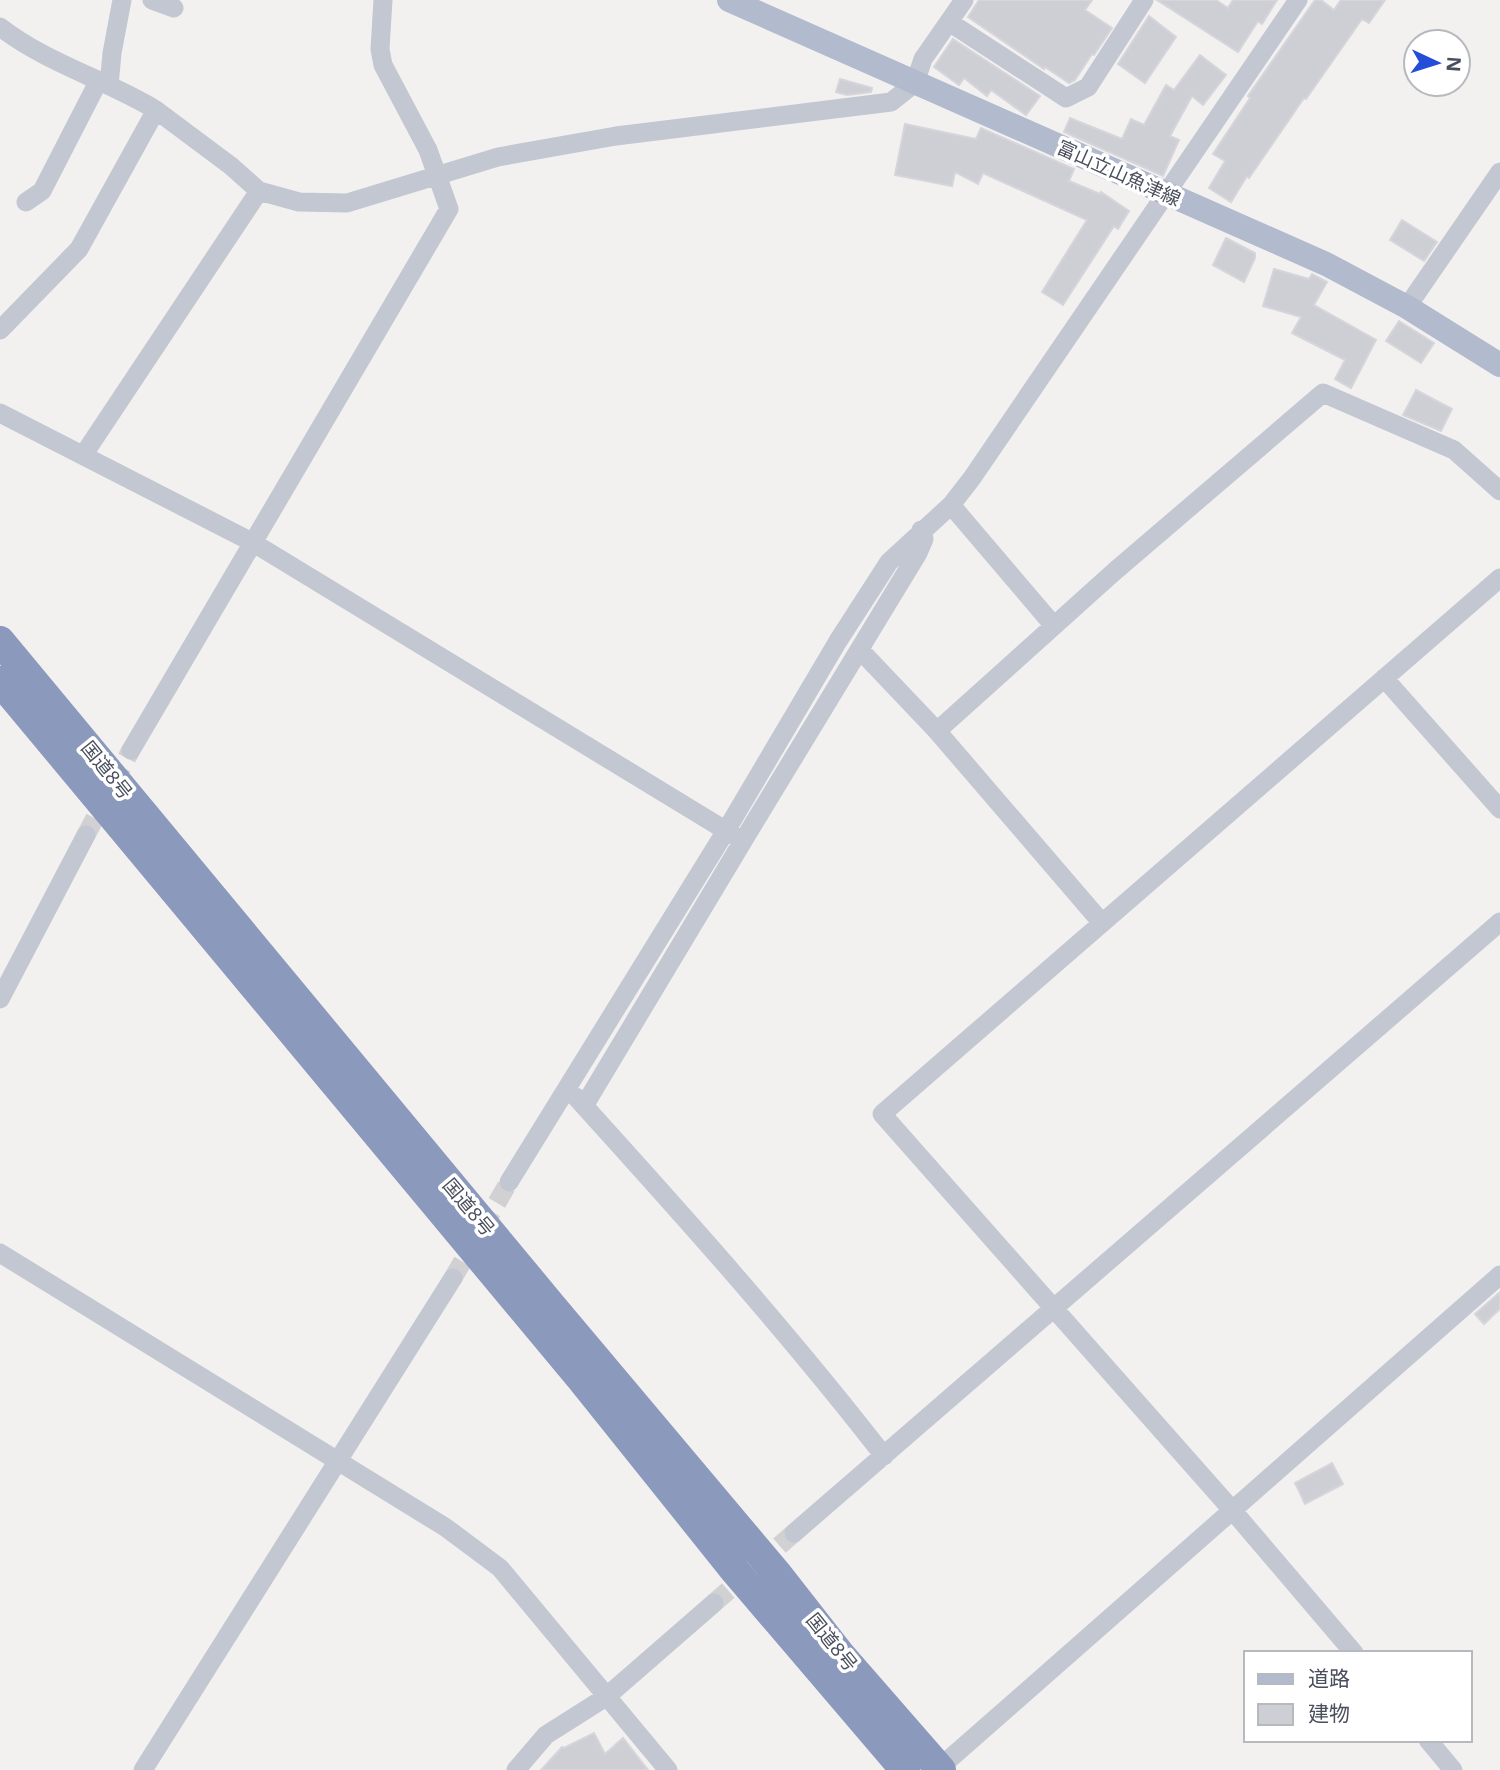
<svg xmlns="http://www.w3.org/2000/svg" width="1500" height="1770" viewBox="0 0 1500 1770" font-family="'Open Sans','Noto Sans JP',sans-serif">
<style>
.building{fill:#cecfd4;stroke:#d5d5db;stroke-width:2}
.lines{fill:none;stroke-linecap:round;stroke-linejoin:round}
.minor-tunnel{stroke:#d1d1d3;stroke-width:19;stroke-dasharray:19 10;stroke-linecap:butt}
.minor{stroke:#c2c7d1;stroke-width:19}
.major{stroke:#b2bacd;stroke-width:24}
.highway{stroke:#8b99bc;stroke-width:30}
.labels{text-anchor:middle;stroke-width:7;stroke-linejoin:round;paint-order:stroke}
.street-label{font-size:19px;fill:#494f5d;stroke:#fff}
</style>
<rect width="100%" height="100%" fill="#f3f1f0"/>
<path class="building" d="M979,0h113l-7,10 27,18 -18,27 -2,-1 -17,26 -6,3 -24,-16 -1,2 -76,-52z
M1157,0h59l12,8 5,-8h44l-15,24 -4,-3 -20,31z
M1315,0h6l13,10 7,-10h44l-16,23 -7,-4 -56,80 -2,-1 -55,80 -2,-2 -16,26 -22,-14 16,-27 -12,-7 37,-56 -2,-2z
M1149,16l27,21 -31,46 -27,-19z
M953,39l87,57 -14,19 -35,-25 -4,6 -23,-18 -5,7 -25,-18z
M1200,55l26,20 -23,30 -11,-9 -22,40 9,4 -16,36 -99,-44 6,-14 52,21 9,-20 13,6 22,-40 8,5z
M840,79l32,9 -1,4 -24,3 -11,-3z
M905,124l71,15 5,-11 93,41 -5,12 31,13 1,-2 28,19 -11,18 -4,-3 -51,79 -21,-13 45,-72 -104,-47 -5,11 -23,-12 -3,14 -57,-11z
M1402,220l35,22 -13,19 -34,-21z
M1226,238l29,15v5l-11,24 -31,-17z
M1274,269l35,10 3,-5 15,8 -13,23 62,35 -25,48 -16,-9 10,-19 -53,-27 9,-16 -38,-11z
M1399,321l35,22 -13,20 -35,-22z
M1416,390l36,19 -11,22 -38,-16z
M1500,1292v17l-16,15 -9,-10z
M1332,1463l11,21 -38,20 -10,-21z
M594,1733l11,21 18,-16 25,32h-107l21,-23 2,1z"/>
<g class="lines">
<path class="minor-tunnel" d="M86,835l45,-85
M453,1278l56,-96
M714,1603l80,-70"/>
<path class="minor" d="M152,0l22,8
M949,22l117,76 22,-11 56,-87
M0,27c48,37 105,52 156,83l-77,139 -79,81
M109,86l3,-33 10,-53
M156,110l75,56 28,25 40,11 48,1 151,-46 118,-21 275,-34 24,-19 8,-24 41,-59
M26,202l16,-11 56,-109
M1407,307l93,-135
M0,413l252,129 491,299 -159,265
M84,454l175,-263
M951,505l103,121
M860,650l77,81 165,192
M1384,678l116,131
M937,731l178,-160 208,-178 131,57 46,41
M131,750l318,-541 -21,-59 -45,-85 -3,-16 3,-49
M743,841l175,-288 6,-14 -3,-9
M0,999l86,-164
M576,1097c106,117 211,234 308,359
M509,1182l218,-353 111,-188 51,-79 62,-57 21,-27 326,-478
M0,1253l445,274 55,41 168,202
M794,1533l706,-611
M1354,1653l-121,-142 -351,-397 618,-536
M1428,1740l25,30
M143,1770l310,-492
M516,1770l30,-35 60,-38 108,-94
M937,1770l563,-495"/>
<path class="major" d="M729,0l597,264 81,43 93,58"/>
<path class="highway" d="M0,641l550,663 228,271 61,78 102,117
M0,681l582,699 154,192 169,198"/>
</g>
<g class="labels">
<g class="street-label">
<text transform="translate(1119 173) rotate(24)" y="7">富山立山魚津線</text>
<text transform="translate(107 770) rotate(51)" y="7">国道8号</text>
<text transform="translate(469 1207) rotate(50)" y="7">国道8号</text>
<text transform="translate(832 1642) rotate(51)" y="7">国道8号</text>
</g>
</g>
<rect x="1244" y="1651" width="228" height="91" fill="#ffffff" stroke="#b6b9be" stroke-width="2"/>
<rect x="1258" y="1674" width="35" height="10" fill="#b2bacd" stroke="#b6b9be" stroke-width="2"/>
<text x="1308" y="1686" font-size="21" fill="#494f5d">道路</text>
<rect x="1258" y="1704" width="35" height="21" fill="#cecfd4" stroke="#b6b9be" stroke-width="2"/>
<text x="1308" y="1721" font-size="21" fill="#494f5d">建物</text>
<g transform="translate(1437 63) rotate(94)"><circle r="33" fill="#ffffff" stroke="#b6b9be" stroke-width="2"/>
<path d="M0-5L12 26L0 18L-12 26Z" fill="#244dd9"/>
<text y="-10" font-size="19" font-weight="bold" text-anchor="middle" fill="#494f5d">N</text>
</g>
</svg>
